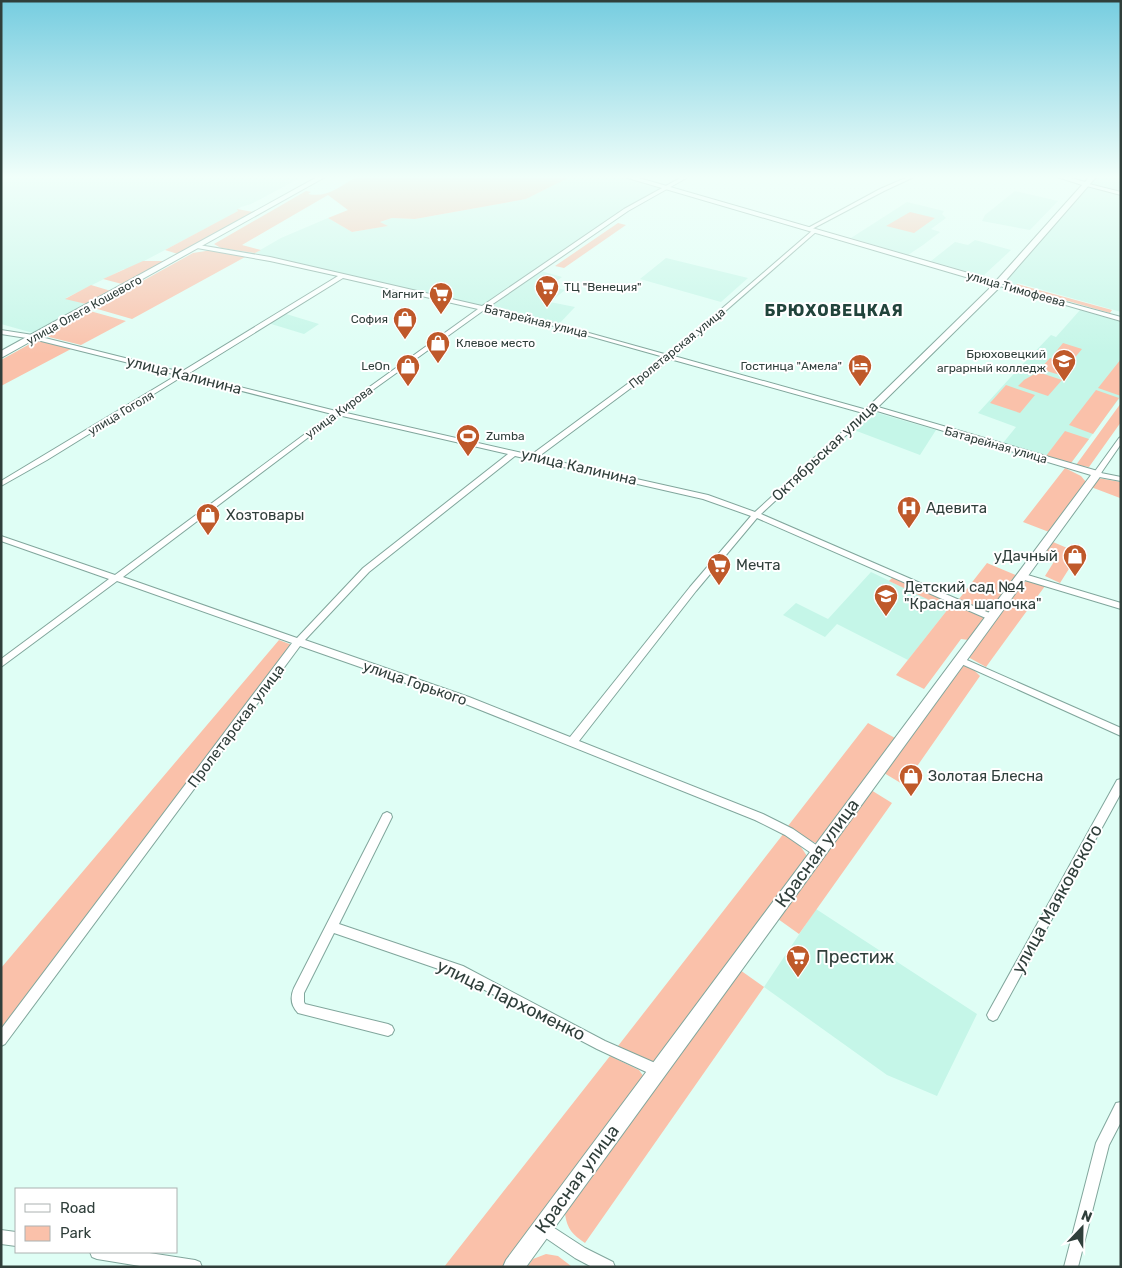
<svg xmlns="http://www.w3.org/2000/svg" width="1122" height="1268" viewBox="0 0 1122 1268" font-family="Rubik,sans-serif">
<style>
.built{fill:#c5f6e8}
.green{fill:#fac1aa}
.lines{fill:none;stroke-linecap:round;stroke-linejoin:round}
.street-casing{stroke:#81a69c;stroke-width:2}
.secondary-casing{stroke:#81a69c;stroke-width:2}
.street{fill:#fff;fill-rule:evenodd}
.secondary{fill:#fff;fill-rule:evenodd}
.labels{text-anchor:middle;stroke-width:4;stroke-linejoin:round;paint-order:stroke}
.far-poi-label{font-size:12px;fill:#303f3b;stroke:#fff;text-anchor:end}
.far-street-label{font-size:12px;fill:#303f3b;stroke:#fff}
.street-label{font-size:15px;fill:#303f3b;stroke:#fff}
.poi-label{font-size:15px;fill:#303f3b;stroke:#fff;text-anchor:start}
.far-district-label{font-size:16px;font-weight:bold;letter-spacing:1px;fill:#21443b;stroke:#fff}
.near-street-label{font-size:18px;fill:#303f3b;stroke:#fff}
.near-poi-label{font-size:18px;fill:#303f3b;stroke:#fff;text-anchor:start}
</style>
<rect width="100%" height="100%" fill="#dffef5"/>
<path class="built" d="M8,176h296l-53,28 -10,3 -3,2 1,2 -112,59 -3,-1 -58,29 20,6 -53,29 -32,-9v-144z
M560,176h59l44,13 -30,16 -150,101 -228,-53 26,-15 47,-20 24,14 35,-6 -7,-4 12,-4 23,1 111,-20 41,-21z
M1098,176l23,1v15l-31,-8z
M1088,185l33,9v118l-103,-29 -3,3 -11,-3z
M1015,191l43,10 -28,29 -48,-9 3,-6z
M907,202l37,9 -2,3 4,4 -15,11 9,3 -17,13 -15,10 -57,-17z
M975,240l36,10 -28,26 -52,-15 24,-19 13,3z
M666,258l82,20 -27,24 -81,-23z
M541,271l21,6 -12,9 15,4 -15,12 25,5 -16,17 -70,-16z
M1080,310l41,12v74l-50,67 -68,-20 13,-16 -38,-14 42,-46 31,-32 5,2z
M283,313l36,11 -15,10 -36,-11z
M874,412l62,18 -16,25 -66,-25z
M871,572l77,37 -40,51 -71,-36 -12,13 -42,-22 13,-12 32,16z
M816,909l161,105 -40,82 -50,-21 -123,-88z"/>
<path class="green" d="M355,176h205l8,2 -42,21 -111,20 -23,-1 -12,4 8,4 -36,6 -24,-14 20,-8 -20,-15 -86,50 19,5 -6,3 -34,-5 -7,-4 92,-53 5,1 -3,2c19,4 31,-7 48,-17z
M237,209l16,3 -75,42 -13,-4 73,-39z
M910,212l25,6 -21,15 -28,-7z
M618,223l8,2 -62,43 -9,-2z
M212,250l35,6 -115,63 -38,-11 99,-55z
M143,261h22l-43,23 -19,-5z
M1017,284l95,26 -2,3 -95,-27z
M91,285l20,6 -25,13 -21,-5z
M90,311l36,10 -45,24 -36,-9z
M37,340l34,9 -70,37v-26z
M1063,343l19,6 -10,12 -19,-6z
M1050,358l19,6 -9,11 -20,-6z
M1121,359v37l-23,-8z
M1038,372l24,8 -14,16 -30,-10 6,-6z
M1006,385l29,10 -15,18 -30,-10z
M1096,390l23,8 -26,36 -24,-9z
M1121,403v19l-32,45 -13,-2z
M1065,431l24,8 -18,24 -25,-7z
M1065,468l16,8 5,6 -37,50 -26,-10z
M1098,478l23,4 -1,16 -29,-11z
M1053,542l26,11 -19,30 -15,-7 10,-16 -11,-5z
M987,563l31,13 -27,36h-5l-27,-13z
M893,577l93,40 -17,23 -8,-1 -37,50 -28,-14 52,-66 -59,-28z
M1028,581l17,5 -59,81 -18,-10 55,-75z
M279,640l13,5 -291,386v-63z
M963,664l9,4 8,8 -76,109 -20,-12z
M868,723l27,15 -79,105 -10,-4 -18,-13z
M871,790l21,13 -93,131 -21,-15z
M784,833l15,11 8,12 -153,207 -36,-17z
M740,970l24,17 -179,256c-12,-8 -18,-14 -20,-29z
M610,1056l29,14 5,7 -140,190h-60z
M546,1254l12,2 13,10 -44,1 6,-8z"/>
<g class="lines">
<g class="street-casing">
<path id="street" d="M684,176h6l-62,35 -141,97 66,15 115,32 145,-125 4,1 -143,125 193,54 2,-2h4l1,1 -4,4 -109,101 233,101 1,2 -4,3 -3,-1 -231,-101 -61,73 -117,150 184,73 30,15 29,20 1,3 -1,3 -4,2 -4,-2 -29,-20 -30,-15 -292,-117 -163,-57 -295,398 -4,2v-17l291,-386 -175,-62 -116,86v-8l108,-80 -108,-38v-5l114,39 217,-161 -149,-38 -136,84 -46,26v-5l176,-106 -144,-36 -32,-5v-4l32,5 148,37 157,-96 -68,-15 -73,-13v-2l2,-1 71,12 212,49 142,-97zM343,278l135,31 -142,102 -148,-37zM484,310l66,15 114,32 -133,98 -189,-43zM670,359l193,54 -108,99 -47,-17 -170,-38zM338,415l170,39 -145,114 -66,70 -174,-61zM515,456l188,43 48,17 -61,71 -120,150 -101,-40 -164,-57 64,-68z
M910,176h6l-32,15 -74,39 -4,-1 74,-40z
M1085,183l36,9v3l-38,-10z
M996,283l125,34v4l-125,-36z
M1121,437v7l-20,29 20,4v4l-27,-5 -1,-2 26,-36z
M1021,573l100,30v6l-103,-31 -1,-2 1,-2z
M960,657l161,71v8l-164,-74 -1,-2 1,-2z
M1121,779v14l-124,226 -4,2 -4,-2 -2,-4 2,-4 128,-231z
M387,812l4,2 1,3 -53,107 124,42 142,75 57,25 1,5 -1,5 -5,1 -60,-28 -141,-74 -122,-42 -30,60v9l1,2 83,20 4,2 2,4 -2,4 -4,2 -90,-23c-7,-7 -8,-16 -4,-25l89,-174z
M1121,1102v20l-12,23 -31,122h-14l32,-124 20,-40z
M542,1220l43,28 28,14 2,5h-23l-17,-9 -38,-26 -2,-5 2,-5z
M1,1230l15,2v14l-15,-2z
M90,1252h53l52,8 5,2 2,5h-56l-49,-8 -5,-2z"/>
</g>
<g class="secondary-casing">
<path id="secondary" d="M319,176h8l-326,182v-7z
M621,176h11l364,105 86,-96 -28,-9h11l20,6 5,-6h7l-96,110 -123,121 223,65 1,2 -576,793h-23l3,-7 585,-785 -224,-67 126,-123z"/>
</g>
<use href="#street" class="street"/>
<use href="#secondary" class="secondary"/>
</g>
<linearGradient id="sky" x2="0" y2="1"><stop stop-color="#76cde0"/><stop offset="0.5" stop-color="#f1fffa"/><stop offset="1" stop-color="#f1fffa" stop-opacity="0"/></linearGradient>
<rect width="1122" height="354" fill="url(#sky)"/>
<defs>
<g id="supermarket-pin" transform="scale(1.25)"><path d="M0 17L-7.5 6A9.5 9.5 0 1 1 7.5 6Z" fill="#bf592a" stroke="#fff"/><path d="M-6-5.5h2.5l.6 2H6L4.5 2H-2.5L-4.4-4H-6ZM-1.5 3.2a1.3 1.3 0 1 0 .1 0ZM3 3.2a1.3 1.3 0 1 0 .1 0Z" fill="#fff"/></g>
<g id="shop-pin" transform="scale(1.25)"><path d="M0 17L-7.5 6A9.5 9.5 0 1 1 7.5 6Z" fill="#bf592a" stroke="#fff"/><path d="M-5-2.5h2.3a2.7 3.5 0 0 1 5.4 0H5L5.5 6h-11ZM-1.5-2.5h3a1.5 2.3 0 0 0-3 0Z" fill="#fff"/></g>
<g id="university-pin" transform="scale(1.25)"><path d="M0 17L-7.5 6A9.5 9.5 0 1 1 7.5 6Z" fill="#bf592a" stroke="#fff"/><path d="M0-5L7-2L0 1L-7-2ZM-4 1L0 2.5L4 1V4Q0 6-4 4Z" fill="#fff"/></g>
<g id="hotel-pin" transform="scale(1.25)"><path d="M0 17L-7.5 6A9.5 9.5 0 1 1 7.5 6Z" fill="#bf592a" stroke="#fff"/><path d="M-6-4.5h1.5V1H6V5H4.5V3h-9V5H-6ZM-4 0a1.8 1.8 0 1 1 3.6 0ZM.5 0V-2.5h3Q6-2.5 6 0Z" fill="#fff"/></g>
<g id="stadium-pin" transform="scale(1.25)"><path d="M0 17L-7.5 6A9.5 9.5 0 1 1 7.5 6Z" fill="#bf592a" stroke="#fff"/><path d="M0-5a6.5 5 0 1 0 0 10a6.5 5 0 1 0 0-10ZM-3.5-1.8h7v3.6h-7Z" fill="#fff"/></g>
<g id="hospital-pin" transform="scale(1.25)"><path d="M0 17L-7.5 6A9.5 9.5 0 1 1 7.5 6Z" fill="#bf592a" stroke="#fff"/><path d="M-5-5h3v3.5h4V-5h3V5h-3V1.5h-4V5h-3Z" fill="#fff"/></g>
<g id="school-pin" transform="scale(1.25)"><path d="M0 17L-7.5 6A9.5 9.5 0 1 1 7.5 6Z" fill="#bf592a" stroke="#fff"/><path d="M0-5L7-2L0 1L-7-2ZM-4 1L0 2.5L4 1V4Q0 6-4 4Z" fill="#fff"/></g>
</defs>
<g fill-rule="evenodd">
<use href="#supermarket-pin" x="547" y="287"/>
<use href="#supermarket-pin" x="441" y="294"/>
<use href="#shop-pin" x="405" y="319"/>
<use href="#shop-pin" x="438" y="343"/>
<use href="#university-pin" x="1064" y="361"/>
<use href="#shop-pin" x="408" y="366"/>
<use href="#hotel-pin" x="860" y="366"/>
<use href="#stadium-pin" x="468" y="436"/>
<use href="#hospital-pin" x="909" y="508"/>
<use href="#shop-pin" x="208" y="515"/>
<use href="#shop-pin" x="1075" y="556"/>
<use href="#supermarket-pin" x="719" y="565"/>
<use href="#school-pin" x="886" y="596"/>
<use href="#shop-pin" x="911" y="776"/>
<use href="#supermarket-pin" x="798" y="957"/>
</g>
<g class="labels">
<g class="far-poi-label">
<text x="564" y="291" text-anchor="start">ТЦ "Венеция"</text>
<text x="424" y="298">Магнит</text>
<text x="388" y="323">София</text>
<text x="456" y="347" text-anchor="start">Клевое место</text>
<text x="1046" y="358">Брюховецкий<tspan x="1046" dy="14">аграрный колледж</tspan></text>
<text x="390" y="370">LeOn</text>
<text x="842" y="370">Гостинца "Амела"</text>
<text x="486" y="440" text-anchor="start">Zumba</text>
</g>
<g class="far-street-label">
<text transform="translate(1016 289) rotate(16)" y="4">улица Тимофеева</text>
<text transform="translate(84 310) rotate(-29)" y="4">улица Олега Кошевого</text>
<text transform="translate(536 321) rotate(14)" y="4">Батарейная улица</text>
<text transform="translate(677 348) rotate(-39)" y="4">Пролетарская улица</text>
<text transform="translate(339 412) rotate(-36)" y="4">улица Кирова</text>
<text transform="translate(121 413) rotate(-31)" y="4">улица Гоголя</text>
<text transform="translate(996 445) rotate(16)" y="4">Батарейная улица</text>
</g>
<g class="street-label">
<text transform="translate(184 375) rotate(14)" y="5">улица Калинина</text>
<text transform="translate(825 451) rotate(-43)" y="5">Октябрьская улица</text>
<text transform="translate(579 467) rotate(13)" y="5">улица Калинина</text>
<text transform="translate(415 683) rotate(19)" y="5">улица Горького</text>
<text transform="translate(236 726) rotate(-53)" y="5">Пролетарская улица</text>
</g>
<g class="poi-label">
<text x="926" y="513">Адевита</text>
<text x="226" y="520">Хозтовары</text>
<text x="1058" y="561" text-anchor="end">уДачный</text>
<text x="736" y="570">Мечта</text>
<text x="904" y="592">Детский сад №4<tspan x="904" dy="17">"Красная шапочка"</tspan></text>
<text x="928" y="781">Золотая Блесна</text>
</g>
<g class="far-district-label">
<text x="834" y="316">БРЮХОВЕЦКАЯ</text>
</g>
<g class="near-street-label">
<text transform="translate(817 853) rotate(-54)" y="6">Красная улица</text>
<text transform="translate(1057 899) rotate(-61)" y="6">улица Маяковского</text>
<text transform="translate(511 1000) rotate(26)" y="6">улица Пархоменко</text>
<text transform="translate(577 1179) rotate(-54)" y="6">Красная улица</text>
</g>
<g class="near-poi-label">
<text x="816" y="963">Престиж</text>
</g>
</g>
<rect width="1122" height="1268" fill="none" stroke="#303f3b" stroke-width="5"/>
<rect x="15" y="1188" width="162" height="65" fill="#ffffff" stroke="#acb2b1"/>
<rect x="25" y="1204" width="25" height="8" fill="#ffffff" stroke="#acb2b1"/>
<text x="60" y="1213" font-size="15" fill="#303f3b">Road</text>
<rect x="25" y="1226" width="25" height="15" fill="#fac1aa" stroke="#acb2b1"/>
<text x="60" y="1238" font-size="15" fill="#303f3b">Park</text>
<g transform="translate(1082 1228) rotate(22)" stroke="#ffffff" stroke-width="4" paint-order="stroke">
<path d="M0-4L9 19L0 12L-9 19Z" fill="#303f3b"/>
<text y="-8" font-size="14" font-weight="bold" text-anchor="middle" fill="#303f3b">N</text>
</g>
</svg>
